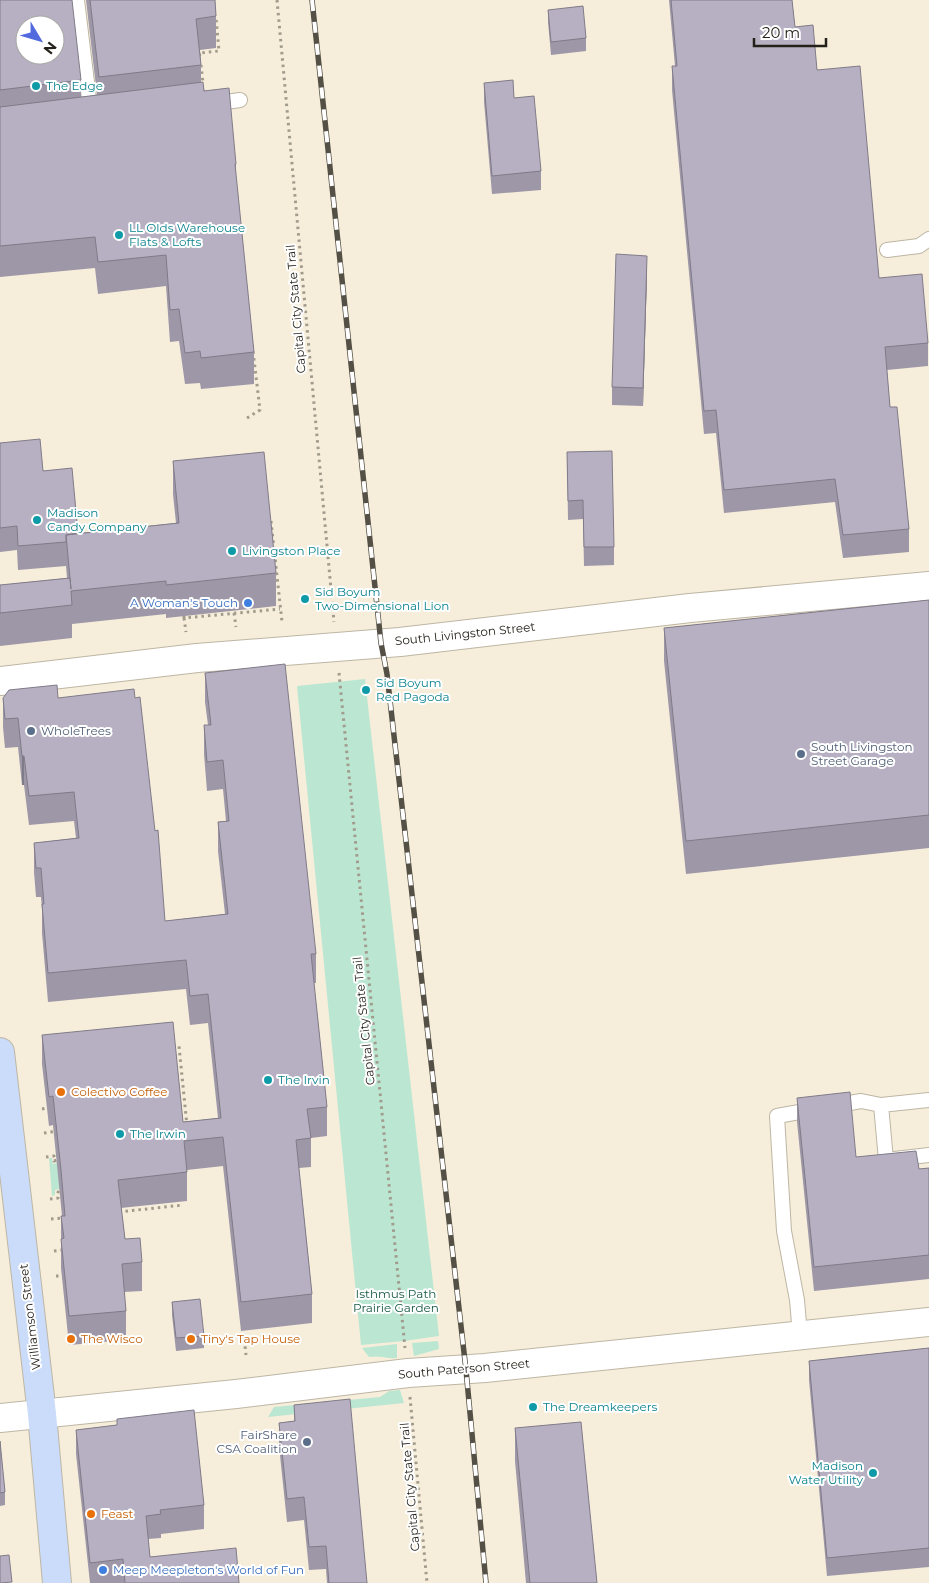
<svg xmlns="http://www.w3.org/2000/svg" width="929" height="1583" viewBox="0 0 929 1583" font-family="Montserrat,sans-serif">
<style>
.green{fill:#bbe7d2}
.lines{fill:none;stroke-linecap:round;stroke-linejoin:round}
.lane-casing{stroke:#beb6a4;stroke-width:16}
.street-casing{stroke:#beb6a4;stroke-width:30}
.secondary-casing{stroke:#beb6a4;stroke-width:30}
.path{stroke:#a19b8d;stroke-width:3;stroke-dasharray:2.5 4;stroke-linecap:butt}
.lane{stroke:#fff;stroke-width:14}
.street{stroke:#fff;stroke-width:28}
.secondary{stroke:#cadcfa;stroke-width:28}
.rail-casing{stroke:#545046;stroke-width:5.5}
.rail{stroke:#fff;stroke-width:4;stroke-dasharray:11;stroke-linecap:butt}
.wall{fill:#9d97a7}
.shaded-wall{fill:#807b88}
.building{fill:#b7b0c2;stroke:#807b88;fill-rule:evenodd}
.culture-dot{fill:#0f9aa8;stroke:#fff;stroke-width:2}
.shop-dot{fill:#3f7fe0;stroke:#fff;stroke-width:2}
.service-dot{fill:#5c6f8a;stroke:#fff;stroke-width:2}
.food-dot{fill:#e8710a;stroke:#fff;stroke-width:2}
.labels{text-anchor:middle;stroke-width:4;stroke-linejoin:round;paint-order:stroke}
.culture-label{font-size:12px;fill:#0d838f;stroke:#fff;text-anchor:start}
.street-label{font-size:12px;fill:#24211a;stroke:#fff}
.shop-label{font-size:12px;fill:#366cbe;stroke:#fff;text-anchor:end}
.service-label{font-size:12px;fill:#4e5e75;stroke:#fff;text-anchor:start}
.food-label{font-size:12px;fill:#c56008;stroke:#fff;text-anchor:start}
.park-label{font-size:12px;fill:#165941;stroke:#fff}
</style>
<rect width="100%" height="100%" fill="#f6eedb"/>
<path class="green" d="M365,679l74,657 -35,5 -43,4 -64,-659z
M49,1158h3l1,6 4,-1 3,26 -5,1v5l-3,1z
M438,1341l1,8 -25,7 -2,-13z
M397,1344v14c-10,1 -18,-3 -28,-1l-7,-9z
M400,1390l4,13 -136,14 6,-10 106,-10 9,-6z"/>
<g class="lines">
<g class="lane-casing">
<path id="lane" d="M77,0l14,115
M212,104l28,-4
M887,250l32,-4 10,-7
M929,1100l-48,5 5,55 43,-5
M800,1335l-3,-35 -13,-69 -7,-115 84,-15 20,4"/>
</g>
<g class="street-casing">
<path id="street" d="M0,681l197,-23 203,-16 290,-34 239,-22
M0,1418l236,-24 172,-21 77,-5 444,-46"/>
</g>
<g class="secondary-casing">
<path id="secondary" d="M0,1052l42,362 15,169"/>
</g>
<path class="path" d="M277,0l57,622
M200,56l-1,-3 20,-2 -3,-33
M201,65l2,18
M247,418l13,-8 -7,-59
M271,521l11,101
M234,613l2,14
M184,616v2l96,-9
M184,618l2,14
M339,673l66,675
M173,1047l6,-1 8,80
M42,1109l5,-1
M44,1133l14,-2
M46,1157l8,-1v5l3,-1
M50,1199l8,-1v-6h2
M119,1212l64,-7
M51,1219l14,-1
M54,1251l8,-1
M56,1276h6
M243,1327l3,28
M410,1397l17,186"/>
<use href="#lane" class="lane"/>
<use href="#street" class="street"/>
<use href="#secondary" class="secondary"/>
<g class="rail-casing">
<path id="rail" d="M312,0l69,643 6,31 79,696 20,213"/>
</g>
<use href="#rail" class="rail"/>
</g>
<path class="wall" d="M0,0l81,80v17l16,-2 -11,-95h129l1,16v32l-16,2 1,15v17l35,82v18l18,170v32l-53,5 -1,-6 -15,1 -6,-43 -9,1 -4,-56 -68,8 -3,-26 -95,9z
M669,0h123l3,27 22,43 62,208 49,65v23l-41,4 3,37 19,122v23l-66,6 -8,-56 -111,11 -8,-80 -12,1 -32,-344v-24h3z
M548,10l38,28v13l-35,4 -3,-33z
M484,83l30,15 27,73v19l-49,4 -8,-92z
M647,274l-4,132 -31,-1v-18z
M0,443l43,28 35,62 98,-10 -3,-29v-33l103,112v33l-110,12v-4l-94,10v14l-72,8v-61l67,-7 -1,-12 -48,4 -1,-20 -17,2z
M567,452l47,95v18l-30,1 -1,-47 -15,1z
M929,600v248l-243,26 -22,-213v-33z
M205,673l111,281v29h-2l13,124v29l-16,2v29l-12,1 13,126v29l-71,8 -18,-165 -36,4v31l-66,7 4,31 17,23v29l-18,1 2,19v29l-57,5 -8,-77v-52h1l-9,-91 -4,1 -7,-62v-29l141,87 35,-4 -10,-95 -18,2 -4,-36 -138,13 -6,-69v-24l-1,-12h-5l-2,-25v-29l42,-5 -2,-17 -45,4 -5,-40h-2l-4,-38 -13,1 -2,-21v-29h55l107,223 60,-7 -7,-63v-29l8,-1 -3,-32 -16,2 -3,-37v-29h4l-3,-23z
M797,1098l59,59 63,12 10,-1v111l-115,12 -17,-169z
M172,1302l32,34v12l-28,3 -4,-36z
M929,1348v219l-102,9 -18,-196v-19z
M294,1405l73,178h-40l-1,-14 -17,1 -5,-50 -17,2 -8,-76v-23l15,-2z
M117,1419l87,86v24l-43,5v4l-13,1 2,18 89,26h-149l-14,-129v-24l41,-5z
M515,1428l82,155h-71l-11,-122z
M0,1441l5,51v13l-5,1z"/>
<path class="shaded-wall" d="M647,256v18l-4,132v-18z
M22,756h2v29h-2z"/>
<path class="building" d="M0,0h72l9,80 -81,10zM25,25h30v30h-30z
M90,0h125l1,16 -20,3 5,46 -102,12z
M671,0h121l3,27 18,-2 4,45 43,-4 19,212 43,-4 6,69 -43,4 5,60h7l12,122 -66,6 -8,-56 -111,11 -8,-80 -12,1 -32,-345h5z
M583,6l3,32 -35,4 -3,-32z
M513,80l1,18 20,-2 7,75 -49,5 -8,-93z
M203,82l1,9 25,-3 7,76h-1l19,188 -53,6 -1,-7 -15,2 -6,-44 -9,1 -4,-55 -68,7 -3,-25 -95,9v-139z
M616,254l31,2 -4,132 -31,-1z
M40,439l3,32 29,-3 6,65 -12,2v7l-48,4 -1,-20 -17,2v-85z
M612,451l2,96h-30l-1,-47 -15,1 -1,-49z
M264,452l12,121 -110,12v-4l-95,10 1,14 -72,8v-28l70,-7 1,11 -5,-54 113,-12 -6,-62z
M929,600v215l-243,26 -22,-213z
M285,664l31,290h-5l16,153 -20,2 4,29 -15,2 16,154 -71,8 -18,-165 -39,4 3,31 -69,8 7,59 15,-1 2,24 -20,2 4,47 -57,5 -8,-77 3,-1 -3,-22h4l-4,-46 -8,-74 -4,1 -7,-62 131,-13 10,100 38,-4 -13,-124 -18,2 -4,-36 -138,13 -6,-69h2l-3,-36h-5l-2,-25 45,-5 -5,-46 -45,4 -5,-40h-2l-4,-38 -13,1 -2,-21 6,-8 48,-5 1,13 76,-9 1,9 5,-1 15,134 3,-1 7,91 63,-7 -10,-92 11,-1 -6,-61 -16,2 -3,-37h7l-6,-52z
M850,1092l6,65 60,-6 3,18 10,-1v87l-115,12 -17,-169z
M200,1299l4,37 -28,2 -4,-36z
M929,1348v200l-102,10 -18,-197z
M350,1399l17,184h-38l-3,-37 -17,1 -5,-50 -17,2 -8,-76 16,-2 -1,-16z
M194,1410l10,95 -44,5 1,4 -15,2 4,41 86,-9 3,35h-114l-2,-24 -33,4 -14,-133 41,-5v-6z
M581,1422l16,161h-67l-15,-155z
M0,1441l5,51 -5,1z
M9,1555l3,27 -12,1v-27z"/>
<g class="culture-dot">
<circle cx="36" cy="86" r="5"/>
<circle cx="119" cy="235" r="5"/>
<circle cx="37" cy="520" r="5"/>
<circle cx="232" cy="551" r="5"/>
<circle cx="305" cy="599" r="5"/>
<circle cx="366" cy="690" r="5"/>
<circle cx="268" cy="1080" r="5"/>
<circle cx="120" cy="1134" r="5"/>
<circle cx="533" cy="1407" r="5"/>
<circle cx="873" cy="1473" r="5"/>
</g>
<g class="shop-dot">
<circle cx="248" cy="603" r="5"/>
<circle cx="103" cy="1570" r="5"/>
</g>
<g class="service-dot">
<circle cx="31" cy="731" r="5"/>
<circle cx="801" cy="754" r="5"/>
<circle cx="307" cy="1442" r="5"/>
</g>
<g class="food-dot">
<circle cx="61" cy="1092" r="5"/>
<circle cx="71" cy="1339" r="5"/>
<circle cx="191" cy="1339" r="5"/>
<circle cx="91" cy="1514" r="5"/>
</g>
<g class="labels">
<g class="culture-label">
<text x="46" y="90">The Edge</text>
<text x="129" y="232">LL Olds Warehouse<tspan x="129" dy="14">Flats &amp; Lofts</tspan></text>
<text x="47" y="517">Madison<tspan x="47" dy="14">Candy Company</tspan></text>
<text x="242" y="555">Livingston Place</text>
<text x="315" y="596">Sid Boyum<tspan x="315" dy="14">Two-Dimensional Lion</tspan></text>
<text x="376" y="687">Sid Boyum<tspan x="376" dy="14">Red Pagoda</tspan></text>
<text x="278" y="1084">The Irvin</text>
<text x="130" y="1138">The Irwin</text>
<text x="543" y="1411">The Dreamkeepers</text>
<text x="863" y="1470" text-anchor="end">Madison<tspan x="863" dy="14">Water Utility</tspan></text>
</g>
<g class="street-label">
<text transform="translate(296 309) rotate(-95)" y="4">Capital City State Trail</text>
<text transform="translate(465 634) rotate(-6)" y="4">South Livingston Street</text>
<text transform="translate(364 1021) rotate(-96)" y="4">Capital City State Trail</text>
<text transform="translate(30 1317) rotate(-97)" y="4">Williamson Street</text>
<text transform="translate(464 1369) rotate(-5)" y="4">South Paterson Street</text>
<text transform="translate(410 1487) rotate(-95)" y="4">Capital City State Trail</text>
</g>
<g class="shop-label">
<text x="238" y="607">A Woman's Touch</text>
<text x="113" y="1574" text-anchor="start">Meep Meepleton's World of Fun</text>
</g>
<g class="service-label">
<text x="41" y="735">WholeTrees</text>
<text x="811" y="751">South Livingston<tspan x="811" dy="14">Street Garage</tspan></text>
<text x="297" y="1439" text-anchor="end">FairShare<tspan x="297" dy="14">CSA Coalition</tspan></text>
</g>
<g class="food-label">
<text x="71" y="1096">Colectivo Coffee</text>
<text x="81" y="1343">The Wisco</text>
<text x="201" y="1343">Tiny's Tap House</text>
<text x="101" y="1518">Feast</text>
</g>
<g class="park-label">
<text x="396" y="1298">Isthmus Path<tspan x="396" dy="14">Prairie Garden</tspan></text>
</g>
</g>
<g transform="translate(40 40) rotate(128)"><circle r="24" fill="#ffffff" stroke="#a7a6a3"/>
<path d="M0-4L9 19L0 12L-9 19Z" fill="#536adf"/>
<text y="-8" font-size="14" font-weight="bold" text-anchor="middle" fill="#24211a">N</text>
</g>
<path d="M754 38v8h72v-8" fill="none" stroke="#24211a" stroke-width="2.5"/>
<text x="762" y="38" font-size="15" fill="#24211a" stroke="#ffffff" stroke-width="4" paint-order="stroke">20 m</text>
</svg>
